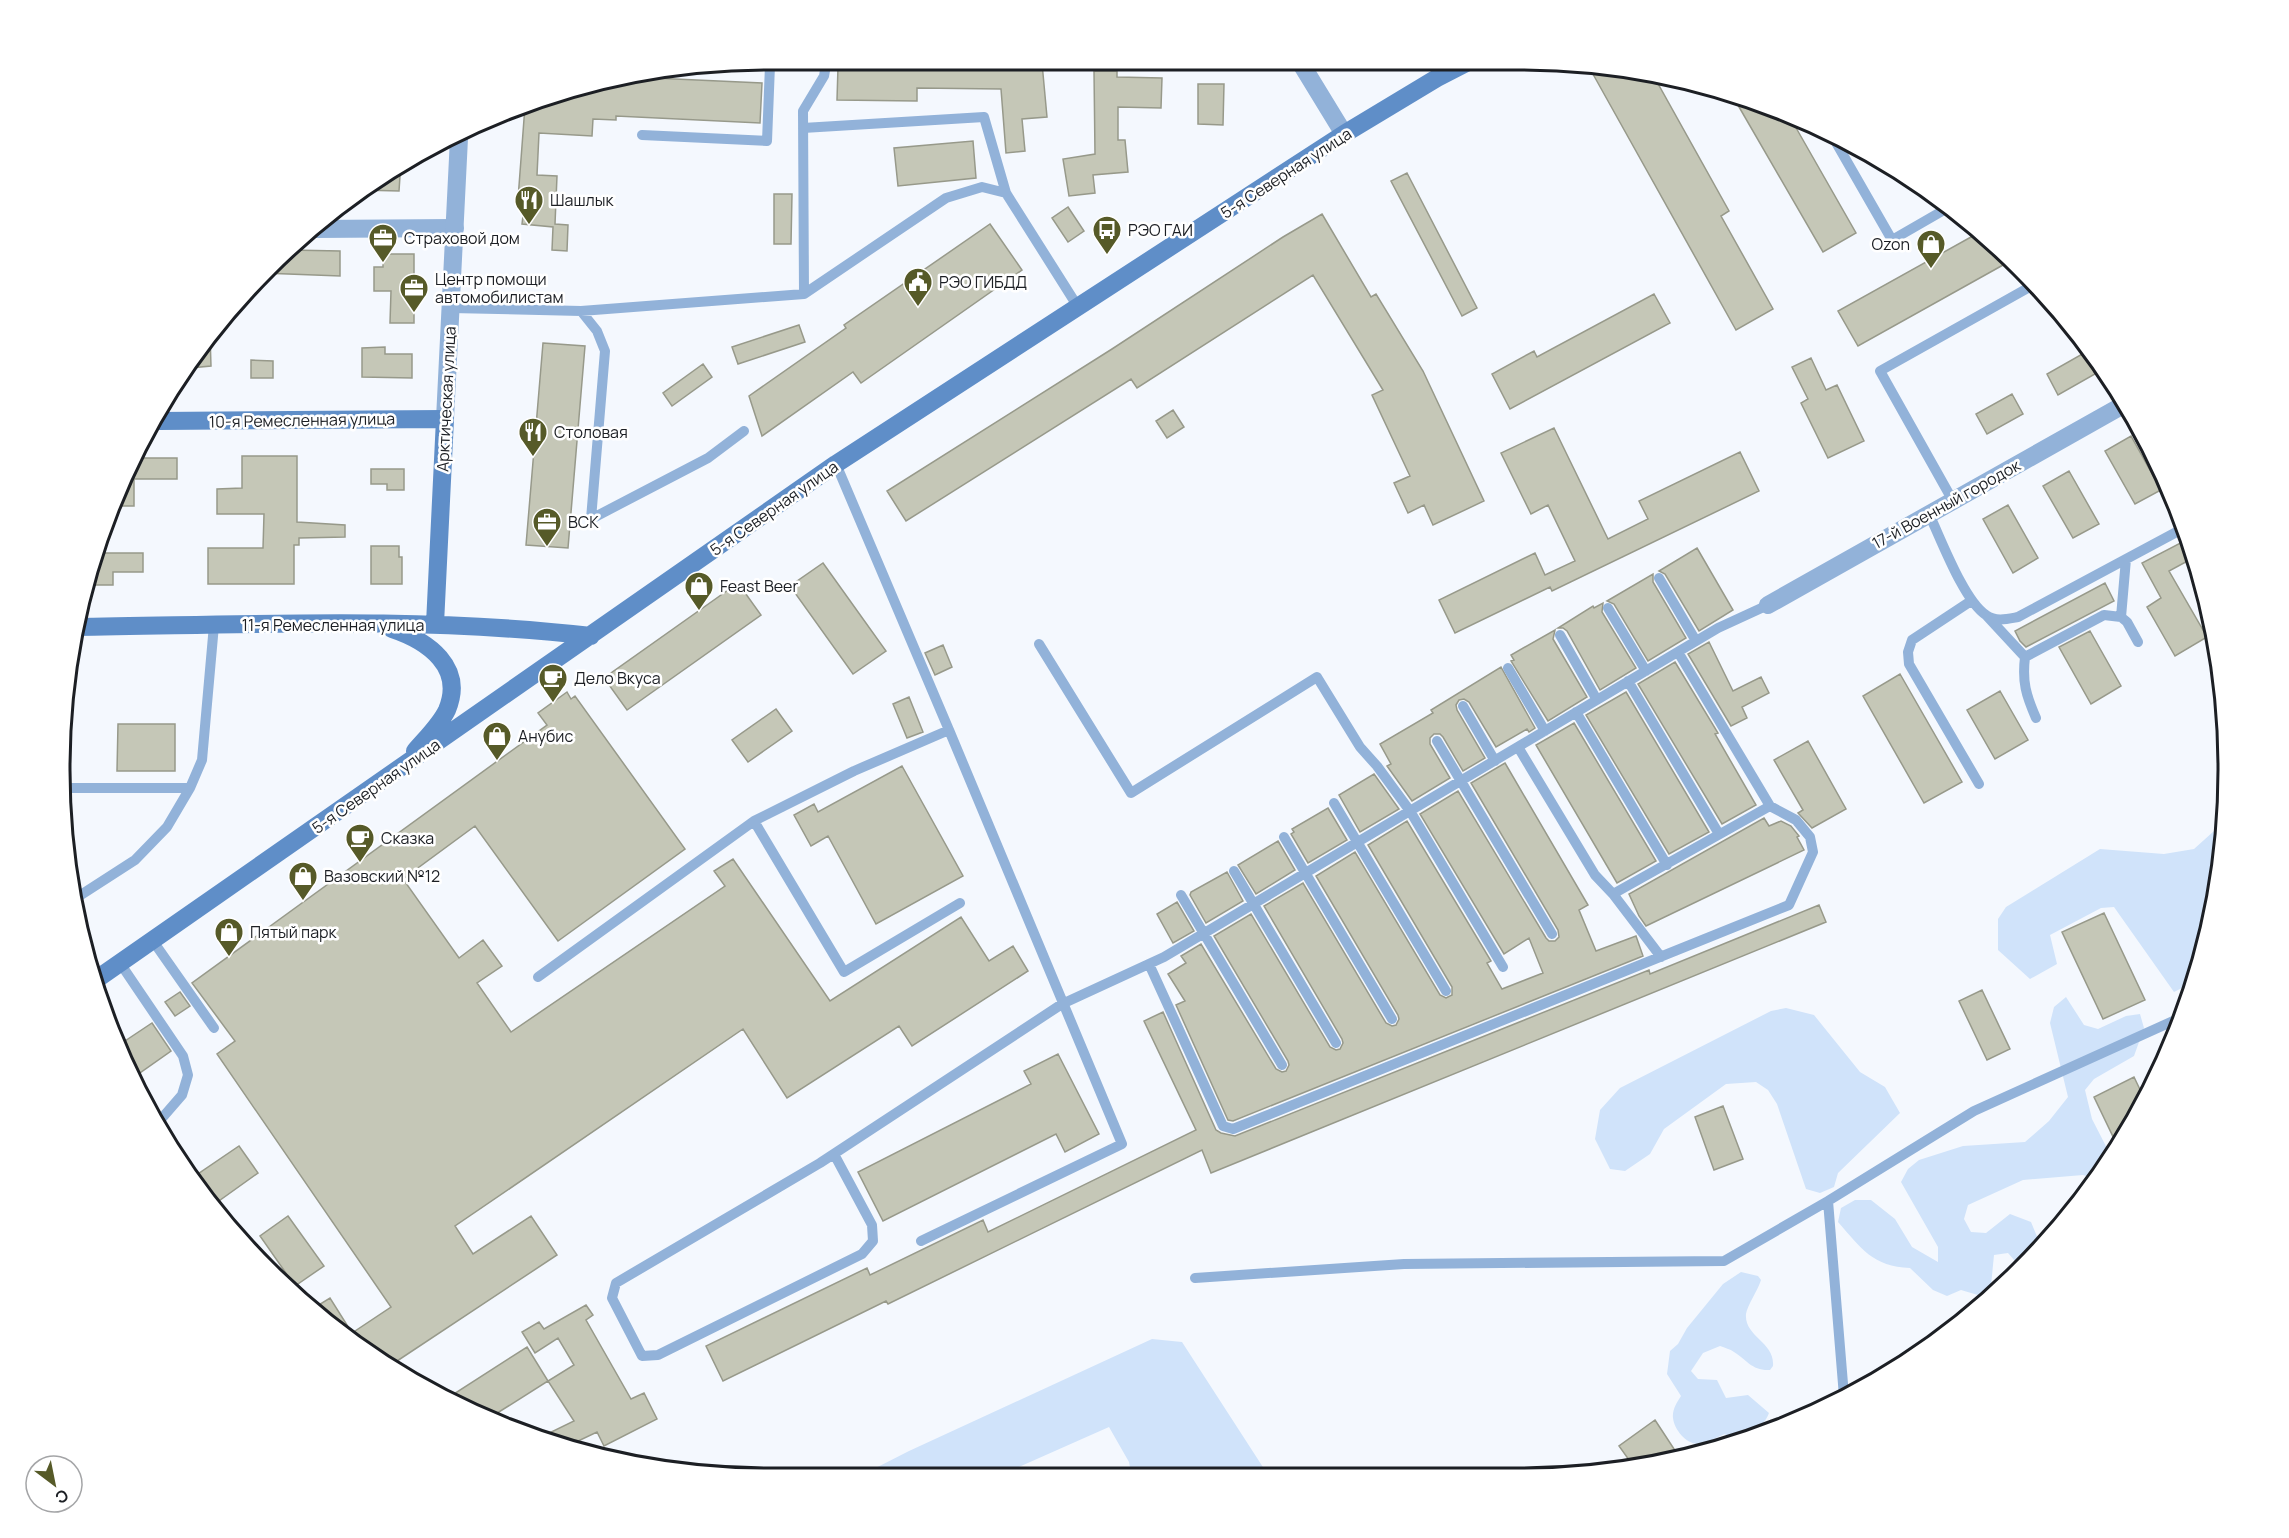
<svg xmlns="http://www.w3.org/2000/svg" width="2289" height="1538" viewBox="0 0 2289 1538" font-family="Manrope,sans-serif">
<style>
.green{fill:#d0e3fa}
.building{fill:#c5c7b7;stroke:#97998a;stroke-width:1.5}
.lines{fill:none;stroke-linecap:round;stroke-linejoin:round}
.service{stroke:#92b2d9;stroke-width:10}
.minor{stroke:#92b2d9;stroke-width:18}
.tertiary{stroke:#92b2d9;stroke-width:18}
.secondary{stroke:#5f8ec8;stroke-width:18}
.labels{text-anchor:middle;stroke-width:5;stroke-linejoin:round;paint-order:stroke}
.street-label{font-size:16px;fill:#1c1f24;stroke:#fff}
.poi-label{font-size:16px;fill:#1c1f24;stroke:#fff;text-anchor:start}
.rim{fill:none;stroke:#1c1f24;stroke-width:3}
</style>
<rect width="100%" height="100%" fill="#f4f8fe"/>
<path class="green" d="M2224,822l-9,85 -23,76 -18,9 -60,-85 -13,1 -51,27 7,29 -27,15 -32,-29v-31l8,-12 94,-58 64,5 30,-5z
M2066,997l18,28 14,4 28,-13 14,-2 4,14 -10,28 -40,23 -9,11 7,29 20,39 -16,21 -13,-4 -60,5 -55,25 -4,14 7,13 15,1 24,-19 21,8 10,24 -19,23 -14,-16 -14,2 -4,41 -2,2 -27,-8 -14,6 -14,-6 -23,-22c-37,-1 -49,-20 -72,-46l3,-14 14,-8h16l24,19 17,28 26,15v-15l-37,-65 7,-13 11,-9 44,-14 62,-4 24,-21 19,-24 -18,-74 4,-16z
M1786,1008l28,7 46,57 25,15 15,26 -62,60 -4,14 -14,6 -14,-4 -29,-85 -9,-14 -12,-8 -30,2 -62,45 -14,25 -25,17 -15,-2 -15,-30 5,-29 20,-22 151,-77z
M1741,1272l17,4 3,4c-3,10 -14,26 -15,34 -2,23 29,28 27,52l-3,4c-18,1 -23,-10 -36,-18 -4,-3 -9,-4 -14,-6l-17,7 -12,18 7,8 19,1 9,18 22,-3 21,18c-6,16 -24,25 -40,30l-1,-6 -3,-3c-8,3 -19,10 -27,10 -12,0 -24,-15 -25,-26 -1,-8 4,-16 8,-22l-14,-22 3,-23 8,-7 9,-16 36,-44z
M1152,1339l30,3 88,136h-138l-3,-16 -20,-35 -115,51h-138l53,-27z"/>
<path class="building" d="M1042,63l5,54 -25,2 3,32 -19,2 -5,-64 -84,-1v13l-80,-1 1,-33 178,3 -1,-4z
M1589,67l63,6 77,138 -8,5 52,93 -37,21z
M1094,71h23v6l45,1 -1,30 -43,-1v33h7l3,32 -35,3 2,18 -26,3 -6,-37 32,-5z
M631,77l131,6 -2,40 -144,-7v4l-23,-1 -1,17 -53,-3 -2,42 20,1 -2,48 13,1 -1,26 -15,-1 1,-23 -31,-3 3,-25h-7l7,-93 16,-8z
M1198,84h26l-1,41 -25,-1z
M1735,100l56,19 65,114 -33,19z
M973,141l3,37 -78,8 -4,-38z
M1407,173l70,135 -15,8 -71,-135z
M382,176h18l-1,15 -37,-1z
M774,194h18l-1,50h-17z
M1068,207l16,24 -16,11 -16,-24z
M1322,214l49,83 5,-3 47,77 61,130 -51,24 -9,-20 -16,8 -14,-30 16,-7 -38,-81 11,-5 -70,-115 -176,113 -6,-9 -225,142 -19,-30 225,-142 171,-112z
M990,224l32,46 -161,113 -8,-11 -91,64 -13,-40 97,-68 -2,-3z
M1980,232l32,28 -154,86 -20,-35z
M289,250l51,1v25l-77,-3z
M383,254h31v69h-24l1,-32h-17v-24h9z
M1654,294l16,29 -160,86 -18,-35 42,-23 3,6z
M799,325l6,17 -67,22 -6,-17z
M210,334l1,32 -22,2 18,-31z
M543,343l42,3 -17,202 -42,-3z
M385,347v7h27v24l-50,-1v-29z
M2084,353l11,21 -37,21 -11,-21z
M1811,358l15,32 11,-5 27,56 -36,17 -27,-55 7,-4 -16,-32z
M251,360l22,1v17h-22z
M703,364l9,13 -40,29 -9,-13z
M2012,394l11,20 -36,20 -11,-20z
M1173,410l11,17 -17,11 -11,-17z
M1554,428l54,111 40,-20 -9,-18 101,-49 19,39 -207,100 -2,-4 -95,46 -16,-33 96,-47 10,22 30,-14 -27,-56 -17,9 -30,-61z
M2131,436l30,54 -26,14 -30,-53z
M242,456h55v66l48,3v12l-46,1v7h-5v39h-86v-36h55l1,-34h-47v-25l25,-1z
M137,458h40v21h-43v27h-23z
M371,469h33v21h-17v-6h-16z
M2069,471l30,53 -26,14 -30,-52z
M2008,505l30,53 -25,15 -30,-54z
M2188,539l5,19 -24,13 38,66 -32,19 -28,-49 14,-9 -19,-35z
M371,546h28v11h3v27h-31z
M1697,548l36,62 -34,21 -34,-57 -6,-3z
M97,553h46v19h-30v13h-26z
M823,563l63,88 -33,23 -63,-88z
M1653,574v8l33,56 -38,23 -34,-57 -7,-3z
M738,583l23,32 -134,95 -23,-32z
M2105,583l9,18 -88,46 -6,-6 -5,-10z
M1603,603l-1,9 34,56 -36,22 -33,-59 -4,-3h-5l35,-22 1,2z
M1555,630l-2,9 34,58 -39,24 -37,-60 3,-1 -3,-5z
M2090,631l31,55 -30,18 -32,-57z
M1709,642l24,49 28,-14 8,16 -27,14 5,11 -16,8 -43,-72z
M943,645l9,22 -17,8 -10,-22z
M1675,662l43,71 -3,1 41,71 -34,19 -84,-140z
M1501,667l34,61 -6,4 -2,-3 -31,18 -27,-45 -5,-3 -5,1 -3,5 1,5 28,48 -22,13 -20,-34 -3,-3h-6l-4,4v6l20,34 -38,23 -25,-35 4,-2 -11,-20 53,-31 -2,-3z
M1900,674l62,108 -38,21 -61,-107z
M2000,691l28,49 -33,19 -28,-49z
M567,692l4,7 4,-3 110,153 -127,92 -83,-115 -72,53 56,79 24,-18 19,26 -25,17 34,49 214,-146 -11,-15 19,-12 97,142 131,-84 28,44 24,-15 15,25 -116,75 -13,-20 -112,72 -44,-69 -288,197 18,28 58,-38 26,39 -166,110 -53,-33 -26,-23 18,-11 22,35 39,-26 -174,-253 18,-13 -43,-58 355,-258 -9,-12z
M1626,692l83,140 -40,22 -83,-139z
M909,697l14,35 -16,6 -14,-34z
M776,709l16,22 -44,31 -16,-22z
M1574,723l82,138 -39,22 -81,-138z
M118,724h57v47h-58z
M1808,741l38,68 -34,19 -14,-15 5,-3 -29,-50z
M1505,763l83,142 -9,5 17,41 40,-15 7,20 -410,165 -5,-1 -52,-115 9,-4 -17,-27 18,-11 -5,-7 20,-12 75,125 6,3 4,-1 3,-6 -1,-4 -74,-125 37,-22 79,133 6,3 4,-1 3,-6 -1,-4 -78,-133 39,-23 83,140 6,3 4,-1 3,-6 -1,-4 -82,-139 39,-24 85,143 6,3 6,-3v-8l-84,-142 39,-24 84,140 -4,2 15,26 41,-16 -14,-35 -25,16 -84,-140 38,-23 88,147 3,3h6l4,-4 -1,-7 -87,-147z
M902,766l61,110 -87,48 -48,-88 -17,10 -17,-31 20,-11 4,8z
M1374,774l25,35 -39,23 -21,-37z
M1328,808l19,32 -39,23 -17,-29 3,-2 -2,-3z
M1764,818l5,8 12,-5 10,5 8,10 -2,1 7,13 -158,76 -7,-10 -10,-22z
M1278,841l17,29 -39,24 -18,-29z
M1227,872l16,29 -37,22 -16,-28 1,-3z
M1177,902l17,29 -21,12 -16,-29z
M1819,905l7,17 -615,251 -9,-23 -314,154 -2,-3 -163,80 -17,-35 161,-78 3,7 113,-55 5,12 208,-102 -52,-109 19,-9 53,118 5,3 14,3 414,-166 1,4z
M2104,913l41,87 -42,19 -41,-87z
M1982,990l28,59 -23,11 -28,-59z
M180,992l10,14 -15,10 -10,-14z
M152,1023l19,28 -37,26 -15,-32z
M1058,1054l41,80 -34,18 -9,-18 -173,87 -25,-49 173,-88 -7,-13z
M2134,1077l10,21 -26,49 -24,-50z
M1723,1106l20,53 -29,11 -19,-53z
M239,1146l19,27 -42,30 -21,-27z
M288,1216l36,50 -29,20 -35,-50z
M586,1305l7,10 -7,5 45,79 13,-6 13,26 -53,27 -7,-14 -25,12 -27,-9 29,-14 -26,-40 26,-16 -16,-27 -23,15 -13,-21 17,-10 5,7z
M527,1347l21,34 -57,36 -36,-12 -9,-6z
M1655,1420l25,38 -21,6 -25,3 -15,-21z"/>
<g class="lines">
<path class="service" d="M803,128l181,-11 22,76
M1830,132l62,108 59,-34
M642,135l125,6 3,-76
M804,294l-1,-183 21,-35 2,-11
M451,308l130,3 223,-17 142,-96 36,-11 24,6 72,114
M581,311l16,20 8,20 -14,168
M1953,501l-73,-130 155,-87
M1929,514c12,25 35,87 57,101 10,7 21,4 32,2l166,-89
M591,519l117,-61 36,-27
M1659,578l37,63
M1971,601l-59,39 -4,12 1,12 70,120
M1608,608l38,63
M1987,616l38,41 79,-42 17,2 6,5 11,20
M2121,617l5,-58
M1560,635l37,65
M1039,644l92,149 186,-116 43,70 17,19 33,45 93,156
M1678,652l92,154
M2025,657c-3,25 1,38 11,61
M1508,668l37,63
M1628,681l91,153
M1463,706l32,55
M1576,712l91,153
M1437,741l115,193
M1518,747l77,128 18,19 48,63
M66,788h124l12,-28 12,-135
M1334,803l112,188
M754,821l90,151 116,-69
M1284,837l108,182
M1234,871l102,172
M1181,895l101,170
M73,900l62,-40 32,-33 23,-39
M153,941l61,87
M120,963l63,93 5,19 -6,20 -26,30
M1149,964l74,162 10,3 556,-224 24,-53 -3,-15 -14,-17 -26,-14 -157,88
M538,977l216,-156 100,-50 95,-41 -113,-266
M834,1154l38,71 1,16 -11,13 -204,101 -16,1 -30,-58 4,-15 204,-120 242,-159 102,-47 554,-329 50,-23
M1828,1201l16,195
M921,1241l201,-97 -173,-414
M1195,1278l209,-14 320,-3 104,-60 146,-90 208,-94"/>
<path class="minor" d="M315,229l140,-1
M1768,605l357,-201"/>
<path class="tertiary" d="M1300,62l44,72
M445,419l14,-281"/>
<path class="secondary" d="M158,421l287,-2 -10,205
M75,627c171,-2 345,-11 516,9
M392,629c36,12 73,38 55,81 -7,15 -21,28 -32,41
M94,981l742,-517 508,-330 93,-56 35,-18"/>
</g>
<defs>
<g id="restaurant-pin" transform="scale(1.5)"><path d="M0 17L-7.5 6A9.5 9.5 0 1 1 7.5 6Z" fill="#565a28" stroke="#fff"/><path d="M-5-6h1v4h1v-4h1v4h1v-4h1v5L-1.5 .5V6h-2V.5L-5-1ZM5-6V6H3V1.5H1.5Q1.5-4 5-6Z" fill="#fff"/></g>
<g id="bus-pin" transform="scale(1.5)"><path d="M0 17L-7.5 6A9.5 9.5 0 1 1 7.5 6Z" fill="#565a28" stroke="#fff"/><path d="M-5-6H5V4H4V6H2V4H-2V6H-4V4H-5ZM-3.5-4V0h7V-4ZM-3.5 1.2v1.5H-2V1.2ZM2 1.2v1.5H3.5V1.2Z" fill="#fff"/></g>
<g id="office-pin" transform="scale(1.5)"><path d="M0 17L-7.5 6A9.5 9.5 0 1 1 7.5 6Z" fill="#565a28" stroke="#fff"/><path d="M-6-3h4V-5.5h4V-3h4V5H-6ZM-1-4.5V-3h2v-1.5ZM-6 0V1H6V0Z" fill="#fff"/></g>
<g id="shop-pin" transform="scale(1.5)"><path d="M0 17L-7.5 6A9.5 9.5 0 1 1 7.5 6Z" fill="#565a28" stroke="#fff"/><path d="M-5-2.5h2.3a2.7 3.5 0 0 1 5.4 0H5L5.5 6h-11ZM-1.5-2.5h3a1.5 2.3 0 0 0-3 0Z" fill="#fff"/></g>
<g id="civic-pin" transform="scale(1.5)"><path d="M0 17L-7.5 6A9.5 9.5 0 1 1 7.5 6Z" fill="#565a28" stroke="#fff"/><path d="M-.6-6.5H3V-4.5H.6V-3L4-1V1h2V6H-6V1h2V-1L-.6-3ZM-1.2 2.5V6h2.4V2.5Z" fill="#fff"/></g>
<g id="cafe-pin" transform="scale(1.5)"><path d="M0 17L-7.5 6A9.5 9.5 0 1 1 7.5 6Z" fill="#565a28" stroke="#fff"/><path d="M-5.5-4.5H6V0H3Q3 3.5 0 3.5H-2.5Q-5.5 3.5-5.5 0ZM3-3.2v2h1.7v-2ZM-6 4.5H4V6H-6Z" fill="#fff"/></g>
</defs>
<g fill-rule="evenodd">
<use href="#restaurant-pin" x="529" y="200"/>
<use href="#bus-pin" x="1107" y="230"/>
<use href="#office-pin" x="383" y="238"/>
<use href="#shop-pin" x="1931" y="244"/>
<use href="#civic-pin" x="918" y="282"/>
<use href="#office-pin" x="414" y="288"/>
<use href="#restaurant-pin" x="533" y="432"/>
<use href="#office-pin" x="547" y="522"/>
<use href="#shop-pin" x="699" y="586"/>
<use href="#cafe-pin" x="553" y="678"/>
<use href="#shop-pin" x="497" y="736"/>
<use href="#cafe-pin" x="360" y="838"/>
<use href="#shop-pin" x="303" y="876"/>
<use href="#shop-pin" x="229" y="932"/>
</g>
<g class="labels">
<g class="street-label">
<text transform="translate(1286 173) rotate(-33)" y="6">5-я Северная улица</text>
<text transform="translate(446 399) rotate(-87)" y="6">Арктическая улица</text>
<text transform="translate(302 420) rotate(-1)" y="6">10-я Ремесленная улица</text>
<text transform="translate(1946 504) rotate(-29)" y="6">17-й Военный городок</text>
<text transform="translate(774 508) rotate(-35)" y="6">5-я Северная улица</text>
<text x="333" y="631">11-я Ремесленная улица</text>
<text transform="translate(376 786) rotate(-35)" y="6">5-я Северная улица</text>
</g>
<g class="poi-label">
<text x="550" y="206">Шашлык</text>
<text x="1128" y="236">РЭО ГАИ</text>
<text x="404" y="244">Страховой дом</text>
<text x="1910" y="250" text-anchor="end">Ozon</text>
<text x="435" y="285">Центр помощи<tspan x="435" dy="18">автомобилистам</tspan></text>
<text x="939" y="288">РЭО ГИБДД</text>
<text x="554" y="438">Столовая</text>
<text x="568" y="528">ВСК</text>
<text x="720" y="592">Feast Beer</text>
<text x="574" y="684">Дело Вкуса</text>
<text x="518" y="742">Анубис</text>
<text x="381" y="844">Сказка</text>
<text x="324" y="882">Вазовский №12</text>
<text x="250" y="938">Пятый парк</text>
</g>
</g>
<path d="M0 0H2289V1538H0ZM768 70H1520A698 698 0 0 1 2218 768V770A698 698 0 0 1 1520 1468H768A698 698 0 0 1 70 770V768A698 698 0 0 1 768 70Z" fill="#fff" fill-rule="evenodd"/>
<path class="rim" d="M768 70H1520A698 698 0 0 1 2218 768V770A698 698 0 0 1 1520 1468H768A698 698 0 0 1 70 770V768A698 698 0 0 1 768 70Z"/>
<g transform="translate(54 1484) rotate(148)"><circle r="28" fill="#ffffff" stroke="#a4a5a7" stroke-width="1.5"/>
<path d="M0-4.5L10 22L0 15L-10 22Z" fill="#565a28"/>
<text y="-9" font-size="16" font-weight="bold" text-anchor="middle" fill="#1c1f24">С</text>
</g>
</svg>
